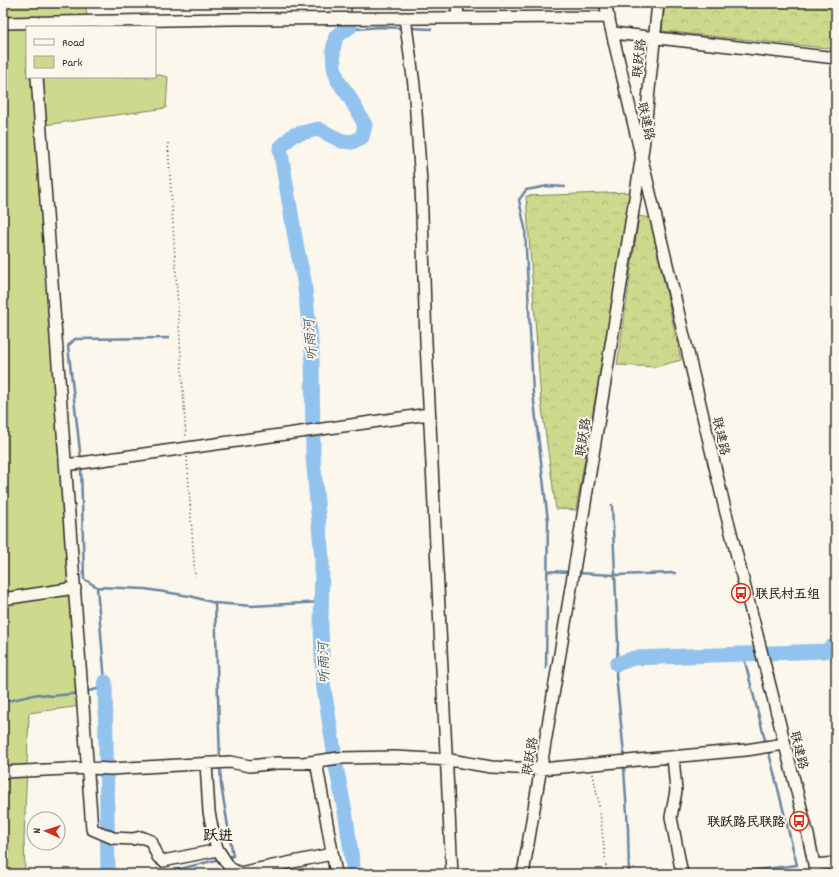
<svg xmlns="http://www.w3.org/2000/svg" width="839" height="877" viewBox="0 0 839 877" font-family="Dekko,'LXGW WenKai TC',sans-serif">
<style>
.green{fill:#cdd98d;stroke:#7c825c}
.forest{fill:url(#forest-crowns);stroke:#7c825c}
.lines{fill:none;stroke-linecap:round;stroke-linejoin:round}
.stream{stroke:#6986a0;stroke-width:2.5}
.river{stroke:#92c3ee;stroke-width:15}
.minor-casing{stroke:#2b2b2b;stroke-width:14}
.path{stroke:#2b2b2b;stroke-width:1.5;stroke-dasharray:1 3;stroke-linecap:butt}
.minor{stroke:#fbf7ec;stroke-width:11}
.labels{text-anchor:middle;stroke-width:4;stroke-linejoin:round;paint-order:stroke}
.street-label{font-size:13px;fill:#2b2b2b;stroke:#fbf7ec}
.poi-label{font-size:13px;font-weight:bold;fill:#2b2b2b;stroke:#fbf7ec;text-anchor:start}
.water-label{font-size:14px;font-style:italic;fill:#4a5966;stroke:#fbf7ec}
.quarter-label{font-size:15px;font-weight:bold;fill:#2b2b2b;stroke:#fbf7ec}
</style>
<defs>
<pattern id="forest-crowns" width="20" height="18" patternUnits="userSpaceOnUse"><rect width="20" height="18" fill="#cdd98d"/><path d="M2 6a3 3 0 1 1 6 0M12 15a3 3 0 1 1 6 0" fill="none" stroke="#b0ba7a"/></pattern>
</defs>
<rect width="100%" height="100%" fill="#fbf7ec"/>
<filter id="ink" filterUnits="userSpaceOnUse"><feTurbulence type="fractalNoise" baseFrequency=".025" numOctaves="2"/><feDisplacementMap in="SourceGraphic" scale="8" xChannelSelector="R" yChannelSelector="G"/><feConvolveMatrix kernelMatrix="1 2 1 2 8 2 1 2 1" color-interpolation-filters="sRGB"/></filter>
<g filter="url(#ink)">
<path class="green" d="M3,3h82l3,19 65,-3v8h-126v50h128v-3l13,3 -2,31 -122,17 37,581 -52,7 -5,127 1,34h-22z"/>
<path class="forest" d="M665,3h171v46l-174,-18z
M631,192l-55,318 -20,-1 -15,-108 -15,-205z
M639,216l11,2 31,142 -26,7 -38,-2z"/>
<g class="lines">
<path class="stream" d="M351,12v-9
M410,28l21,1
M344,30l36,-3 23,1
M81,460l-13,-114 7,-7 94,-1
M81,465l3,114 13,8
M612,505l6,139 -2,31 8,79
M548,571l23,1
M576,573l39,2 60,-2
M215,603l5,157
M743,654l23,90
M546,668l2,-147 -15,-128 -8,-165 -6,-28 7,-10 22,-4 17,1
M85,692l16,-4 4,-6 -8,-95 48,2 45,7 25,7 37,3 69,-4
M3,700l5,1 30,-7 14,2 28,-3
M220,765l1,20 12,71 -6,1
M624,769l4,59 1,46
M176,874v-4l44,-11
M724,874l73,-9 -29,-116"/>
<path class="river" d="M617,664l17,-6 191,-7 8,-5h3
M105,682l3,192
M334,751l-11,-69 -2,-56 1,-67 -9,-102 -1,-105 -8,-72 -7,-31 -17,-101 13,-13 25,-6 24,12 10,1 10,-5 3,-12 -16,-29 -11,-15 -4,-14 -1,-17 3,-14 14,-9v-2
M336,766l10,51 8,57"/>
<g class="minor-casing">
<path id="minor" d="M457,3l1,15
M605,3l120,506 83,326 8,39
M405,18l9,67 7,97 5,160 26,532
M3,23l224,-4 382,-2
M613,33l223,25
M37,77l55,752 21,9 20,1 8,-2 10,4 7,16 5,4 55,-11
M66,465l363,-51
M3,599l72,-11
M673,757l3,34 -5,26 11,57
M316,761l20,113
M206,763l3,49 6,30 3,8 12,18 9,5 88,-18 6,1
M3,772l85,-4 23,1 119,-7 20,4 27,-3h26l36,-5 56,-1 55,3 41,7 50,2 205,-19 38,-6
M814,865l22,-2
M523,874l50,-298 59,-359 11,-69 15,-145"/>
</g>
<path class="path" d="M168,143l18,295
M187,457l8,120
M593,774l6,30 8,70"/>
<use href="#minor" class="minor"/>
</g>
</g>
<defs>
<g id="bus-ring" transform="scale(1)"><circle r="9.5" fill="#fbf7ec" stroke="#c8321e" stroke-width="1.5"/><path d="M-5-6H5V4H4V6H2V4H-2V6H-4V4H-5ZM-3.5-4V0h7V-4ZM-3.5 1.2v1.5H-2V1.2ZM2 1.2v1.5H3.5V1.2Z" fill="#c8321e"/></g>
</defs>
<g fill-rule="evenodd">
<use href="#bus-ring" x="741" y="593"/>
<use href="#bus-ring" x="799" y="821"/>
</g>
<g class="labels">
<g class="street-label">
<text transform="translate(638 58) rotate(-84)" y="5">联跃路</text>
<text transform="translate(647 121) rotate(77)" y="5">联建路</text>
<text transform="translate(722 436) rotate(77)" y="5">联建路</text>
<text transform="translate(582 437) rotate(-81)" y="5">联跃路</text>
<text transform="translate(800 750) rotate(76)" y="5">联建路</text>
<text transform="translate(529 756) rotate(-80)" y="5">联跃路</text>
</g>
<g class="poi-label">
<text x="755" y="598">联民村五组</text>
<text x="785" y="826" text-anchor="end">联跃路民联路</text>
</g>
<g class="water-label">
<text transform="translate(310 340) rotate(-95)" y="5">听雨河</text>
<text transform="translate(323 663) rotate(-92)" y="5">听雨河</text>
</g>
<g class="quarter-label">
<text x="218" y="840">跃进</text>
</g>
</g>
<rect width="839" height="877" fill="none" stroke="#fbf7ec" stroke-width="16"/>
<rect x="8" y="8" width="823" height="861" fill="none" stroke="#2b2b2b" stroke-width="1.5" filter="url(#ink)"/>
<rect x="26" y="26" width="130" height="52" fill="#fbf7ec" stroke="#a8a59f"/>
<rect x="34" y="39" width="20" height="6" fill="#fbf7ec" stroke="#a8a59f"/>
<text x="62" y="46" font-size="12" fill="#2b2b2b">Road</text>
<rect x="34" y="56" width="20" height="12" fill="#cdd98d" stroke="#a8a59f"/>
<text x="62" y="66" font-size="12" fill="#2b2b2b">Park</text>
<g transform="translate(46 831) rotate(273)"><circle r="19" fill="#fbf7ec" stroke="#a8a59f"/>
<path d="M0-3L7 15L0 10L-7 15Z" fill="#c8321e"/>
<text y="-6" font-size="11" font-weight="bold" text-anchor="middle" fill="#2b2b2b">N</text>
</g>
</svg>
